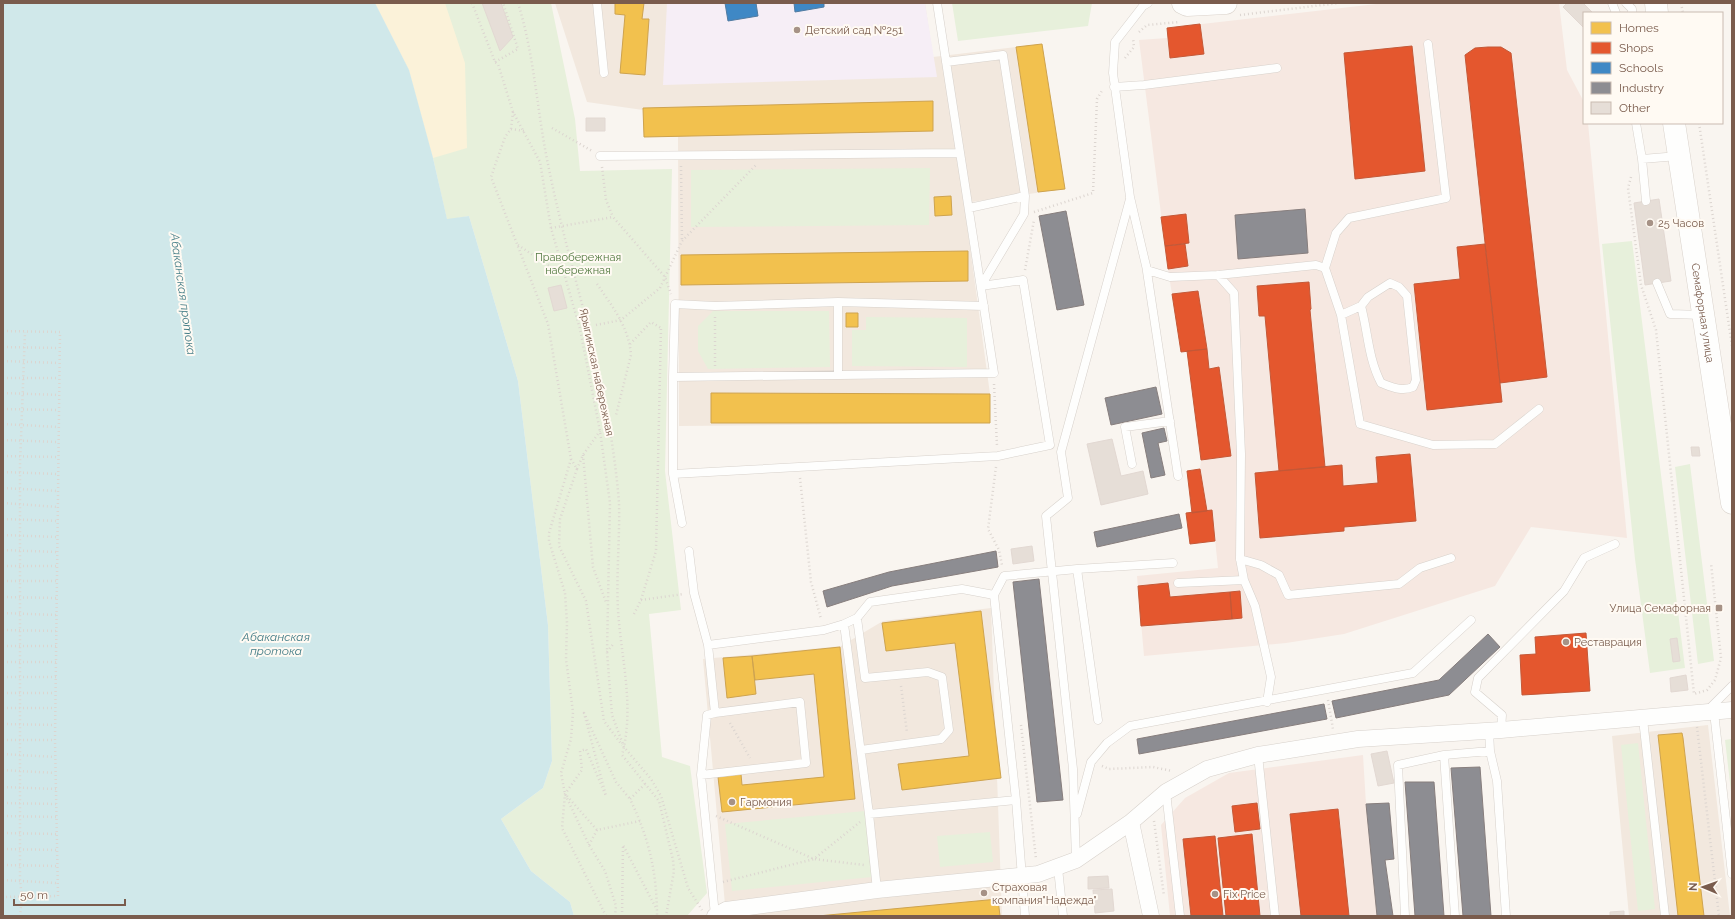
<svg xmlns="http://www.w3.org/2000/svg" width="1735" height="919" viewBox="0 0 1735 919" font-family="Raleway,sans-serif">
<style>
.residential{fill:#f2e8de}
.commercial{fill:#f6e8e1}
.education{fill:#f6eef6}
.green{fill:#e7f0db}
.sand{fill:#fbf2d9}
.water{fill:#d0e8ea}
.homes{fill:#f2c14e;stroke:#cea34e}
.shops{fill:#e4572e;stroke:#c45837}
.schools{fill:#3f88c5;stroke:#517ba1}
.industry{fill:#8d8d92;stroke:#877e7d}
.building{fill:#e6ded7;stroke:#e2d8d2}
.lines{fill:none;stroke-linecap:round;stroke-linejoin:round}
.lane-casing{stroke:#d7d1cb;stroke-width:9}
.street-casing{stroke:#d7d1cb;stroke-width:17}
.secondary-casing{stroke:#d9d2cb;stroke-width:23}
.path{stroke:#dcd5d0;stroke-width:2.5;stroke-dasharray:1 3;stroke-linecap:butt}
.lane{stroke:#fefefd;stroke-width:8}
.street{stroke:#fefefd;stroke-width:16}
.secondary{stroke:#fefefd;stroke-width:22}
.poi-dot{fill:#a69286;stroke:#fffaf3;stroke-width:1.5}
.labels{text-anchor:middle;stroke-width:4;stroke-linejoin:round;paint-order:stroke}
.poi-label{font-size:11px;fill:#7a5c4d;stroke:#fffaf3;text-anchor:start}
.park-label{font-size:11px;fill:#537a41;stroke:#fffaf3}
.street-label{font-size:11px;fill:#7a5c4d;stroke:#fffaf3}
.water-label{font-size:12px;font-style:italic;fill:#437c86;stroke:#fffaf3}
</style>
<rect width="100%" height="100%" fill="#f9f5f0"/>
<path class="residential" d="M555,3h370l8,54 109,-13 23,145 -101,14 26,191v29l-311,3 -1,-289h-34l-1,-27 -56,-8z
M991,608l11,308h-276l-23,-257 138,-13 42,-25z
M1708,725l22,191h-101l-17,-180z"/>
<path class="commercial" d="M1385,3h174l8,67 17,32v21h4l39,415 -96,-11 -36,59 -151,48 -58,9 -142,13 -7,-80 81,-8 -6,-58 -5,1 -7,-42 1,-9 -14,-108h-6l-13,-83 -29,-229 28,-2v-10z
M1363,755l3,49 11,112h-207l-9,-91 24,-27 44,-25z"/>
<path class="education" d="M667,3h258l12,74 -274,8z"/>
<path class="green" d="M375,3h176l24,116 5,52 92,-2 -7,302 16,139 -32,4 13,143 28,9 17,127 -20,23h-113l-4,-14 -39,-31 -30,-52 42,-31 9,-27 -4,-136 -30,-244 -49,-165 -22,4 -14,-62 -24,-88z
M952,3h140l-4,23 -130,15z
M930,168l-1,57 -238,2v-57z
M1632,241l53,427 -35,5 -15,-114 -33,-315z
M713,311h116l1,56 -122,2 -10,-18v-25z
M866,317l101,1v49l-115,-1v-36h14z
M1690,464l24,197 -16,3 -23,-197z
M1731,739l1,5v56l-7,-60z
M1638,743l17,166 -17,2 -17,-166z
M865,811l7,66 -140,14 -7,-67z
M990,832l3,30 -53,5 -3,-31z"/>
<path class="sand" d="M375,3h70l20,60 2,85 -34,10 -24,-88z"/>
<path class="water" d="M3,3h372l34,67 24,88 14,61 22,-3 49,165 30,244 4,136 -9,27 -42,31 30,52 39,31 4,14h-571z"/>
<path class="homes" d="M615,3h29l-2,16h7l-4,56 -25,-2 5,-58 -10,-1z
M1042,44l23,145 -27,3 -22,-145z
M933,101v30l-289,6 -1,-29z
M951,196l1,19 -17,1 -1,-19z
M968,251v30l-287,4v-30z
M846,313h12v14h-12z
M711,393l279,1v29h-279z
M981,611l20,167 -99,12 -4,-26 71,-8 -14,-113 -69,8 -4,-28z
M840,647l15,152 -133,13 -4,-35 23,-3 1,11 82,-8 -10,-103 -59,6 -3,-24z
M752,656l4,38 -29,4 -4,-40z
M1682,733l1,5 21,178h-26l-20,-181z
M998,899l2,17h-182z"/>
<path class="shops" d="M1200,24l4,30 -34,4 -3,-30z
M1412,46l13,125 -70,8 -11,-126z
M1488,47h13l10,6 36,324 -47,6 -35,-328 10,-7z
M1186,214l3,29 -24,3 -4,-29z
M1185,244l3,22 -20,3 -3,-23z
M1485,244l17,158 -75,8 -13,-126 46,-5 -3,-32z
M1309,282l2,27 -1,1 15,157 -46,4 -14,-155h-6l-2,-30z
M1198,291l9,58 -26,3 -9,-58z
M1207,349l2,20 10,-2 12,89 -30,4 -14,-109z
M1410,454l6,67 -72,6v4l-84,7 -5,-65 87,-8 1,21 35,-3 -2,-26z
M1200,469l7,42 -15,2 -5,-42z
M1212,510l3,31 -25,3 -4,-31z
M1168,583l2,14 60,-5 2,27 -91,7 -3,-40z
M1240,591l2,27 -10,1 -2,-27z
M1586,633l4,58 -68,4 -2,-40 16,-1 -1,-17z
M1257,803l3,26 -25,3 -3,-26z
M1338,809l11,107h-48l-11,-102z
M1252,834l8,82h-34l-8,-78z
M1215,836l8,80h-32l-8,-77z"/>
<path class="schools" d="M725,3h31l2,13 -30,5z
M794,3h30v4l-29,5z"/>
<path class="industry" d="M1305,209l3,44 -70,6 -3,-44z
M1066,211l18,94 -27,5 -18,-94z
M1156,387l6,27 -51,11 -6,-27z
M1164,428l3,13 -9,2 7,32 -14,3 -9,-45z
M1179,514l3,14 -85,19 -3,-15z
M996,551l2,16 -106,19 -65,21 -4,-16 66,-19z
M1039,579l24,221 -26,2 -24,-220z
M1488,634l12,13 -51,48 -113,23 -4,-17 107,-21z
M1324,704l3,15 -188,35 -2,-15z
M1480,767l11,149h-28l-12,-148z
M1405,782h29l10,134h-29z
M1389,803l5,56 -9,1 8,56h-16l-11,-112z"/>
<path class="building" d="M482,3h19l12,34 -13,14z
M1567,3h16l10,10h-9v15l-21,-21z
M586,118h19v13h-19z
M1659,199l12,82 -26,4 -11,-82z
M561,285l6,23 -13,3 -6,-23z
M1112,439l9,37 22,-5 5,23 -47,11 -14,-61z
M1691,447h8l1,9h-8z
M1032,546l2,15 -21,3 -2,-15z
M1677,638l3,23 -7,1 -3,-23z
M1686,675l2,15 -17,2 -1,-14z
M1387,751l7,32 -16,3 -7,-32z
M1108,876l1,12 -21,1v-12z
M1112,889l2,22 -19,2 -2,-23z
M1624,911v5h-14v-4z"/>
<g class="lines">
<g class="lane-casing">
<path id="lane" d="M597,3l7,70
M937,3l57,370 -321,4 2,-73 40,2 123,-4 146,4
M1148,3l-5,3 -28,36 -2,31 17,124 17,73 23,7 48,-2 98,-10 9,3 16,47 19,109 73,21 62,-1 44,-35
M1612,3l4,10
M1626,3l6,6v4
M946,62l57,-7 22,141 -56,12
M1114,87l30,-2 133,-17
M1636,123l6,36 36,-3
M600,156l360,-3
M1642,159l4,42
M1146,265l32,211
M1325,268l11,-35 13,-15 97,-20 -18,-154
M1218,275l16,18 7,161 -1,105 4,21
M1657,283l13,31 33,1
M981,286l43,-72 1,-18
M1341,315l20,-9c7,26 7,52 20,77 11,4 21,9 32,4l3,-7 -9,-84 -8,-9 -9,-4 -22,14 -7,9
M838,373v-71
M673,377v97l9,49
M1132,464l-7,-37 45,-6
M673,474l325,-18 52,-11 -27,-165 -42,6
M689,551l5,42 14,52
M1240,559l21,6 18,10 9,20 111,-11 21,-16 31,-10
M1077,569l96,-6
M1178,583l66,-3 11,26 16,71 -4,25
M994,595l10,-19 73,-7 21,151
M857,618l8,60 63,-6 14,5 7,53 -8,9 -80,11
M844,624l13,-6 13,-16 92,-13 32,6 22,205 -147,14
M1707,711l25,-25
M1714,712l18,162
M1643,719l22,197
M1501,730l1,-15 -27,-23 3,-14 86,-87 20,-33 31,-14
M1486,752l4,-1 -1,-21
M1258,755l17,161
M1448,755h-4l11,161
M701,775l6,-60 8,-2
M1166,792l14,124
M1016,800l9,116
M1077,814l14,-52 16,-19 23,-17 283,-53 58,-53
M1076,860l-3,-91 -27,-253 22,-18 -7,-46 69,-253
M1058,868l5,48
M715,915l-14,-140 105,-12 -6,-61 -85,11 -7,-68 116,-15 20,-6 25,190 8,76
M1405,916l-7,-151 46,-10 46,-4 7,30 9,135"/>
</g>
<g class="street-casing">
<path id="street" d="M1131,822l20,94
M715,916l11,-6 151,-20 161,-16 38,-14 55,-38 35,-30 41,-23 51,-14 100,-16 143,-9 231,-20"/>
</g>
<g class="secondary-casing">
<g id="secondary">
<path d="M1183,3l4,2 39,-2"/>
<path d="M1656,3l1,10"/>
<path id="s1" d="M1674,123l58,380"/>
</g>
</g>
<path class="path" d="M472,3l23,59 3,2 15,48 27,50 11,66 29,101 20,102 10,72 -3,149 5,63 12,32 27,32 10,17 27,92 14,22
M518,3c17,54 19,111 31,166 17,85 45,168 60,254 4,26 8,53 10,80 1,35 -3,71 -1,107 3,48 17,97 4,145l37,46 14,59 1,11 -8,45
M1681,3l2,10
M1240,15l99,-12
M1139,32l8,-7 32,-3
M1125,58l9,-11 -1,-9
M495,62l23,-13 -15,-46
M513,112l-2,17 -6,8 -14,40 57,147 23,135 6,10 -17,50 -1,27 27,55 18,120 18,24
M1699,123l33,223
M552,128l40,23
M511,129l13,2
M681,166l1,75
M602,167l4,33 7,17
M1631,177l-3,11 13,97 15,45 38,364 13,-4 8,-10 6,-22 -10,-95
M1034,212l59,-19 4,-94 6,-10
M551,228l62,-11 52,60 6,17
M518,245l46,31
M1025,270l9,-50
M597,284c15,22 32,43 34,71l-15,60
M715,317v49
M596,325l25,-5 39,-32 22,-47 74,-76
M3,331l57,1 -5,408 3,156 -55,1
M630,344l21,-22 10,6
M3,347l56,1
M3,361l56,2
M3,378h56
M994,384l3,62
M3,393l56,2
M3,409l55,1
M3,424l55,3
M3,440l55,2
M583,455l10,112 13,35
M3,456l55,1
M571,459l-22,74v8l16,52 2,30 -1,36 7,53 -2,27 -10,34 4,21 24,51 16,26 11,35 -1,10
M996,467l-8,62 11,21 3,15
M577,469l6,-14 17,-24
M3,472l55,2
M800,478l11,104 10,37
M3,488l55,3
M3,503l55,4
M3,519l55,2
M3,535l54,2
M3,550l54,2
M3,566h54
M3,581h54
M3,597l53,1
M641,600l43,-6
M3,613l53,2
M634,614l7,-14 15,-49 5,-223
M3,630l53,1
M3,646h53
M607,652l7,-9
M3,662h53
M3,677h53
M901,686l6,47
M3,693h52
M1328,700l5,29
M3,708h52
M730,723l20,35
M3,724l52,1
M1021,725l15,134
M1697,727l22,189
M3,740h52
M3,754l52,3
M1102,766l7,3 44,-2 19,4
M3,770l52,3
M645,784l-15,15c19,39 27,74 27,117
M3,787l53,2
M567,796l30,34
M3,803l53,1
M3,816l53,1
M716,816l98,43 50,6
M1154,821l10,75
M3,833l53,1
M589,845l8,-15 43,-9
M3,849l53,1
M3,865l54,1
M3,880l54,3
M723,882l91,-23 46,-37
M20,916l2,-20 -2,-15v-417l5,-132
M606,916l-44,-88 3,-34 17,-24 -2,-19 6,-2 20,47 -22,-83 32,69 14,17
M622,916l1,-71 34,65"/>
<use href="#lane" class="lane"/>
<use href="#street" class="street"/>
<use href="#secondary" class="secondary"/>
</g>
<g class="poi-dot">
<circle cx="797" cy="30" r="4"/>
<circle cx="1650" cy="223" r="4"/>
<rect x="1715" y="604" width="8" height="8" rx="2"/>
<circle cx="1566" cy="642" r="4"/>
<circle cx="732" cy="802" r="4"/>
<circle cx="984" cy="893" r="4"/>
<circle cx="1215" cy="894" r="4"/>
</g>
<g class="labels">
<g class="poi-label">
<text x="805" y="34">Детский сад №251</text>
<text x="1658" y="227">25 Часов</text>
<text x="1711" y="612" text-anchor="end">Улица Семафорная</text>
<text x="1574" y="646">Реставрация</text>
<text x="740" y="806">Гармония</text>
<text x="992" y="891">Страховая<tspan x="992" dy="13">компания"Надежда"</tspan></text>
<text x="1223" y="898">Fix Price</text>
</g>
<g class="park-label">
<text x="578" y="261">Правобережная<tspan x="578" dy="13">набережная</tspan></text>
</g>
<g class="street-label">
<text dy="4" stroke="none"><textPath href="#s1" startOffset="192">Семафорная улица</textPath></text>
<text transform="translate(597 372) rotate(78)" y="4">Ярыгинская набережная</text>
</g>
<g class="water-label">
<text transform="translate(183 294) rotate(82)" y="4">Абаканская протока</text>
<text x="276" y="641">Абаканская<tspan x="276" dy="14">протока</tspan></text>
</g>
</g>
<rect width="1735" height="919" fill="none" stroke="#7a5c4d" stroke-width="8"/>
<rect x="1583" y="12" width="140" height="112" fill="#fffaf3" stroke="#cabbb1"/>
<rect x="1591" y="22" width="20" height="12" fill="#f2c14e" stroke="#cabbb1"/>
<text x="1619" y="32" font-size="12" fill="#7a5c4d">Homes</text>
<rect x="1591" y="42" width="20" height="12" fill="#e4572e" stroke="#cabbb1"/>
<text x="1619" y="52" font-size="12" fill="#7a5c4d">Shops</text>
<rect x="1591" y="62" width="20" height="12" fill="#3f88c5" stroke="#cabbb1"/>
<text x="1619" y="72" font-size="12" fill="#7a5c4d">Schools</text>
<rect x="1591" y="82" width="20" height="12" fill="#8d8d92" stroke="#cabbb1"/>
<text x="1619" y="92" font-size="12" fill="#7a5c4d">Industry</text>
<rect x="1591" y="102" width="20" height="12" fill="#e6ded7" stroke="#cabbb1"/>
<text x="1619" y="112" font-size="12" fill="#7a5c4d">Other</text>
<g transform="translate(1703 887) rotate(272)" stroke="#fffaf3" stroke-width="3" paint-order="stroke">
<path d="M0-3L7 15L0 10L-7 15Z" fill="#7a5c4d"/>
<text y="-6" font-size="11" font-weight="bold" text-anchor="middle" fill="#7a5c4d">N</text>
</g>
<path d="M14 899v6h111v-6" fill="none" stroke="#7a5c4d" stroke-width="2"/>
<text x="20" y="899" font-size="12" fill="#7a5c4d" stroke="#fffaf3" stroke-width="3" paint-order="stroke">50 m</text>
</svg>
